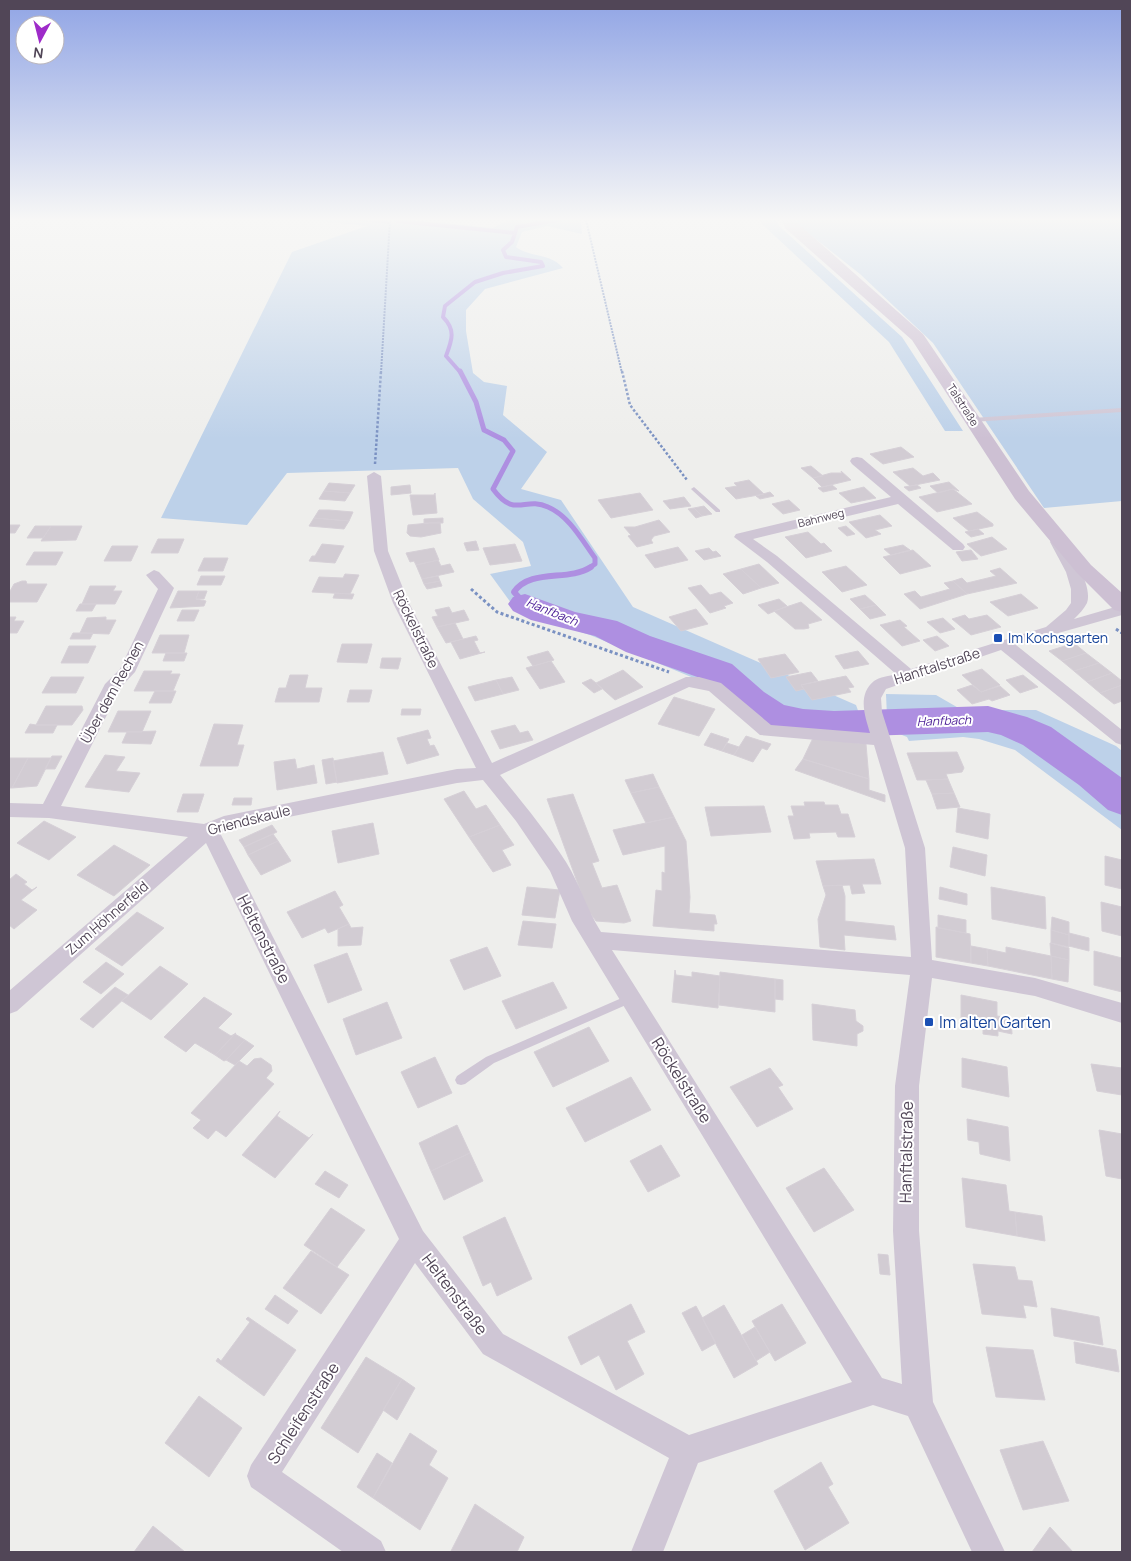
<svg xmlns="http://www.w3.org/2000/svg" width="1131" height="1561" viewBox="0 0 1131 1561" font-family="Manrope,sans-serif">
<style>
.green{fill:#bdd1e9}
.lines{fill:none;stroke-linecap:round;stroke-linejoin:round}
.stream-far2{stroke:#ae8fe1;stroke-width:4}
.stream-far1{stroke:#ae8fe1;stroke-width:5}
.stream{stroke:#ae8fe1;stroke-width:6}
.river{fill:#ae8fe1;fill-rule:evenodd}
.building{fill:#d2ccd3;stroke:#d6d0d7}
.path-far2{stroke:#7a91c2;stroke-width:2;stroke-dasharray:2 1;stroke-linecap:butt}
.path-far1{stroke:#7a91c2;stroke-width:2.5;stroke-dasharray:2.5 2;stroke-linecap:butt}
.path{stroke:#7a91c2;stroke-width:3;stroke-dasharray:3 2.5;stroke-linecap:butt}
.service{fill:#cfc6d5;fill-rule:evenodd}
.minor{fill:#cfc6d5;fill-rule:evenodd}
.secondary{fill:#cdc0d3;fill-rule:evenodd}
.transit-dot{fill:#1a4fb4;stroke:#fff;stroke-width:2}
.labels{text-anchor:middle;stroke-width:4;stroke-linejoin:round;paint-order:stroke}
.far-street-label{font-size:11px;fill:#514657;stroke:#fff}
.far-water-label{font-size:12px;font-style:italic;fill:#491b95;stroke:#fff}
.street-label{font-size:14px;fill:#514657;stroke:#fff}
.transit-label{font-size:14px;fill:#164399;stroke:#fff;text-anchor:start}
.near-street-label{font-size:16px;fill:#514657;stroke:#fff}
.near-transit-label{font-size:16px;fill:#164399;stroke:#fff;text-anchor:start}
</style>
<rect width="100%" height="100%" fill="#eeeeec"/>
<path class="green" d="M308,220h106l79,8 15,-8h73l1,14 -35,-8 -25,6 -6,15c15,11 35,6 47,21l-78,21 -19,21v21l7,42 11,9 23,4 -4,29 44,37 -26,37 40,11 72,107 223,98 8,22 -77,-1 -62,-35 -135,-56 -73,-24 -27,-37 41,-8 -8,-24 -50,-43 -15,-31 -171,5 -40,52 -86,-7 131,-266 75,-26z
M760,220h16l3,6 123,111 61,94h-18l-56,-89 -127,-118z
M796,220h326v281l-78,7 -111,-165 -73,-69 -62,-49z
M886,694l50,1 26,15h74l80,36 6,5v79l-107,-80 -36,-11 -16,-2 -54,4 -2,-4 -15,-6 -5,-14z"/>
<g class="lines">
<path class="stream-far2" d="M375,220l11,1
M397,221l118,12
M461,373l-15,-17c6,-16 10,-26 -3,-39l2,-11 30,-24 28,-9 40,-7 -2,-4 -35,-5 -3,-7 9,-8 5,-15 41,-7"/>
<path class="stream-far1" d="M460,371l16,31 8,28 20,10 9,11 -20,38c22,30 31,7 55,18 21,9 34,33 47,51v6l-6,4"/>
<path class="stream" d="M525,604l-11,-12c17,-24 54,-10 77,-25"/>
<path class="river" d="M525,594l50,18 42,9 33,15 82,28 32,28 20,13 19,4 31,2 154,-5 39,11 24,10 71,51v37l-14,-5 -29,-25 -56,-40 -22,-10 -13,-3 -154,5 -31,-2 -31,-8 -13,-3 -21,-14 -32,-30 -80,-28 -31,-16 -64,-16 -18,-9 -5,-7 5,-7z"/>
</g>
<path class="building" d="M901,447l13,10 -31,7 -13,-10z
M811,466l12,10 -10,2 -12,-10z
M913,468l10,8 10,-3 7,7 -30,6 -17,-14z
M841,471l10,9 -29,7 -9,-9 18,-5h11z
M749,480l15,14 -28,5 -11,-11 12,-2 -3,-3z
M949,482l10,9 -6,-2 -15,4 -8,-7z
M329,483l26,2 -5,8 -26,-2z
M410,485l1,8 -20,2v-8z
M832,485l5,4 -14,3 -5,-4z
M917,485l4,3 -12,3 -5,-4z
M864,487l12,11 -25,5 -12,-10z
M953,489l19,15 -35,8 -18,-15z
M324,491l26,2 -5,8 -26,-2z
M770,492l4,4 -14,3 -4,-3z
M435,493l2,20 -24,2 -3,-20h24z
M640,493l13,17 -42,8 -13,-18z
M684,497l7,9 -21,3 -7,-8z
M789,500l11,10 -17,4 -11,-10z
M704,506l8,8 -10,2 -8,-8z
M694,508l8,8 -6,2 -8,-9z
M319,510h10l24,2 -4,9 -35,-3z
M977,512l16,12v2l-24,5 -16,-13z
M880,515l12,11 -17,4 6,4 -15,4 -17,-16z
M314,518l35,3 -5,8 -35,-3z
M443,518v5h-19v-4z
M659,520l11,12 -16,4 -3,4 2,3 -16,4 -9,-11 3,-1 -7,-8h11z
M440,522l1,11 -20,4 -11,-1 -3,-3 1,-8z
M9,525h11l-5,8h-6z
M35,526h16l-8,12h-16z
M51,526h31l-6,14 -35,1z
M846,526l9,8 -8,2 -9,-8z
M978,529l6,5 -13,3 -6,-5z
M808,532l13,12 3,-1 8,8 -26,7 -21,-21z
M992,537l15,12 -26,7 -14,-12z
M158,539h26l-6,14h-27z
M476,541l3,9 -12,1 -3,-8z
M322,544l22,2 -9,17 -26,-2 3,-5h3z
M515,544l7,17 -32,4 -7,-17z
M903,545l7,5 -19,5 -7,-6z
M112,546h26l-7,15h-27z
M678,547l10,13 -33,8 -10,-13z
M434,548l5,12 -23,5 -2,-4 -4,1 -4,-9z
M709,548l4,4 3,-1 5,5 -17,4 -9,-9z
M913,550l18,16 -31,8 -17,-17z
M971,550l7,9 -16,2 -6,-9z
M34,552h29l-7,13h-30z
M204,558h24l-5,13h-25z
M438,560l3,6 9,-2 4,8 -32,7 -6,-14z
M759,564l20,19 -18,5 -20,-19z
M846,566l21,19 -25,7 -20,-20z
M1000,568l17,15 -50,11 -14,-13 9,-3 5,5 29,-7 -6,-5z
M741,569l20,19 -18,6 -20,-20z
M345,574l14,1 -9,19 -38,-2 7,-15 24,1z
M201,576h24l-4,9h-24z
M438,576l2,5 -16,3 -2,-5z
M22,581h4l1,3h20l-10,18h-28v-9l5,-9z
M440,581l2,5 -15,3 -3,-5z
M953,581l14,13 -47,15 -16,-15 11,-3 6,6 29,-8 -6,-6z
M701,585l9,10 11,-3 12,11 -9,3 2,2 -16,5 -22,-25z
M90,586h26l-3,5h9l-7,13h-33z
M178,591h21l-3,8 10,2 -2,5 -34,2z
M199,591h8l-3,8h-8z
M335,593l15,1h4l-2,5 -19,-1z
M1021,594l17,14 -30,8 -18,-14z
M865,595l11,10 -16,4 -10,-10z
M779,599l8,7 -19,8 -10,-9z
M801,602l21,18 -14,4 1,4 -5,1h-9l-21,-18z
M80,604h16l-4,7h-16z
M876,605l10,10 -16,4 -10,-10z
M449,607l3,6 12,-3 5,10 -32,7 -5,-10 6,-1 -3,-6z
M696,609l12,15 -27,7 -12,-14z
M182,610h17l-5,11h-17z
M965,615l4,4 18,-4 14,12 -30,8 -19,-16z
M9,617h7l-2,4h10l-7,12h-8z
M106,617v3h10l-7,14 -29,-1 7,-15z
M943,618l12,11 -15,4 -13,-11z
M900,620l7,6 -3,1 16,14 -18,5 -22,-21z
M455,623l8,16 -17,4 -9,-16z
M73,633h20l-3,6h-20z
M160,635h29l-5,18h-32z
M476,636l2,4 -4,1 6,12 5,-1 -25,7 -9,-17z
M937,636l12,10 -14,5 -12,-11z
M1074,643l12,10 -24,8 -13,-10z
M342,644h30l-5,19 -30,-1z
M69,646h27l-8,17h-27z
M548,651l6,9 -21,6 -6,-9z
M858,651l11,13 -25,5 -9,-13z
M166,653h21l-3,8h-21z
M1086,653l13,10 -25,8 -12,-10z
M785,654l14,18 -28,6 -13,-19z
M382,658h19l-3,11 -18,-1z
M551,661l14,21 -25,7 -14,-21z
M1099,663l13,10 -25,9 -13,-11z
M982,669l18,16 -19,7 -19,-17z
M623,670l20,17 -28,13 -19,-17z
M144,671h28l-2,3h10l-7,17h-39z
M811,672l7,9 -17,4 3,4 -8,2 -10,-14z
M1112,673l10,8v4l-22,8 -13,-11z
M290,675h18l-3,13h17l-3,14h-44l4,-14h7z
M1023,675l15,12 -18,6 -14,-13z
M846,676l8,11 -6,1 3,4 -39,8 -11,-15z
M51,677h33l-8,16h-34z
M512,677l7,13 -16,4 -7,-14z
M591,679l5,4 6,6 -8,4 -12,-10z
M496,680l7,14 -28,7 -7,-14z
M972,685l9,7 19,-6 10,9 -18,6 -3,-2 -17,5 -15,-14z
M1122,685v16l-8,3 -14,-11z
M350,690h22l-3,12h-22z
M155,691h21l-5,12h-22z
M674,697l41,12 -16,27 -41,-12z
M46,706h36l1,4 -11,15h-36z
M402,709h19l-1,6h-19z
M126,711h25l-9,21h-34l10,-21z
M30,724l6,1h21l-4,8h-28z
M214,724l29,1 -6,20h7l-6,21h-38z
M515,725l5,8 8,-2 5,9 -33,9 -9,-18z
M428,730l3,8 -4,1 3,7 4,-1 5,10 -32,9 -10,-26z
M156,731l-5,13 -29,-1 5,-11z
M711,733l18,6 -7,12 -18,-6z
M746,736l25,8 -4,6 -5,-2 -9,14 -19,-7z
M813,738l53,6 3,35 -66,-20z
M727,743l12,4 -5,8 -12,-4z
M383,752l5,22 -51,9 -4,-22z
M957,752l7,16 -2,4 -16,2 2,5 -22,1h-9l-10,-27z
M105,755l20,2 -9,14 24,2 -11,19 -44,-5z
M52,756h10l-7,13h-10z
M9,758h19l-16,30h-3z
M28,758h23l-14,28 -25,2z
M333,758l4,24 -11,2 -4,-24z
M295,759l2,10 17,-4 3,18 -40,7 -3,-28z
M803,759l66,20v11l16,5v7l-90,-32z
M653,774l6,13 -28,6 -6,-13z
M948,779l6,14 -22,1 -6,-14z
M659,787l15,30 -28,6 -15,-30z
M464,791l12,18 10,-4 14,20 -31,12 -25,-38z
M954,793l6,14 -23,2 -5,-15z
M183,794h21l-6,18h-21z
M573,794l26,67 -7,2 10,25 15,-3 14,36 -7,2 -28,-2 -9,-12 -40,-110z
M234,798h18l-1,7h-19z
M804,802h20l1,3h13l3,9h7l7,23h-17l-2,-5 -27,1 1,5 -16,1 -6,-23h6l-3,-10h14z
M764,806l7,26 -60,4 -6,-29z
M958,808l32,6 -2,25 -32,-7z
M674,817l12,24 4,56 -1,16 26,2 2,9h-3v7l-61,-5 3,-36 6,1v-19l3,1v-27l-42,9 -10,-25z
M44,821l32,16 -27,23 -32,-17z
M373,823l6,31 -41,9 -6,-32z
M272,825l5,7 -33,15 -5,-7z
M500,825l14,20 -12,5 9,15 -18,7 -24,-35z
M273,834l5,7 -30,14 -4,-8z
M278,841l13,20 -30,14 -13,-20z
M114,845l36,20 -36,31 -37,-21z
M953,847l34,8 -2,21 -35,-9z
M1105,856l17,4v29l-17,-4z
M874,859l7,25h-19l3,9 -13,1 -2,-9 -27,1 -7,-25z
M16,874l11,8 -3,2 8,6 5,-3 -16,13 16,10 -23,19 -5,-4v-45z
M842,885l3,11v25l49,5 2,14 -52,-5 1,15 -25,-3 -2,-28 8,-24 -3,-9z
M527,887l33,3 -5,28 -33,-3z
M940,887l27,7v11l-28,-6z
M991,887l54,10 1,32 -54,-10z
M335,891l8,14 -4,2 10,17 -21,9 -3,-5 -23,10 -15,-26z
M1101,902l21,5v29l-20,-5z
M137,912l27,16 -42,38 -27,-17z
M938,915l28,5v13l-28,-5z
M1052,917l17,5v13l-18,-5z
M523,921l33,3 -4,24 -34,-3z
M349,924l2,4 12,-1 -2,18 -23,1v-17z
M936,927l34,7 1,29 -35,-6z
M1051,930l18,5v12l-18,-4z
M1069,933l20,5v13l-20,-5z
M1050,943l19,5v12l-18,-4z
M971,946l16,3 1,17 -17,-3z
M487,947l14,29 -37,14 -14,-30z
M1006,947l45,9 1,23 -64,-13 -1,-17 19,4z
M1094,951l28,7v34l-28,-7z
M347,953l15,37 -34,13 -14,-38z
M1051,956l18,4 -1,22 -16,-3z
M106,962l18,12 -23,20 -18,-12z
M160,966l28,18 -37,36 -29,-19z
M675,970l1,5 16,2v-5l28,4 -2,32 -46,-6z
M720,972l55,7v33l-56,-7z
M775,979l8,1v20l-8,-1z
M553,982l14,26 -51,21 -14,-28z
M115,987l13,8 -35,33 -13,-9z
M961,995l36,7v14l14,2 1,16 -14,-3v5l-15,-2v-6l-22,-4z
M204,997l28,17 -14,14 13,8 5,-3 -21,22 -20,-12 -9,9 -22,-15z
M387,1002l15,36 -46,17 -13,-36z
M812,1004l43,6 1,11 7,5v5l-6,3v12l-44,-6z
M589,1027l20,34 -56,26 -19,-35z
M235,1034l10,6 -19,20 -2,1 -9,-6z
M245,1040l9,6 -19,19 -9,-5z
M435,1057l17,36 -34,15 -17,-36z
M261,1058l10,7 1,6 -6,7 8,6 -48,53 -10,-7 -8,9 -15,-11 8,-8 -10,-7 48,-52 8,5 7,-7z
M962,1058l45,9 2,30 -47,-10z
M1091,1064l31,4v27l-25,-4z
M770,1068l13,17 -5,2 15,22 -36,18 -27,-40z
M631,1077l20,33 -66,32 -19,-34z
M280,1111l-3,5 32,22 4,-4 -38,44 -33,-23z
M967,1119l41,8 2,34 -30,-7 -1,-12 -11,-2z
M457,1125l13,28 -39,18 -12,-28z
M1099,1130l23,4v45l-16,-3z
M661,1145l19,31 -32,16 -18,-31z
M470,1153l13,28 -39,19 -13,-29z
M824,1168l30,42 -40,22 -28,-44z
M325,1171l23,14 -9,13 -24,-14z
M962,1178l44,7 3,26 6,1 2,24 -51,-9z
M331,1208l34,22 -28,37 -33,-22z
M1015,1212l27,4 3,25 -28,-5z
M505,1217l27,62 -35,17 -6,-14 -8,4 -20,-49z
M311,1251l38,24 -28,39 -38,-26z
M878,1254l10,1 2,20 -10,-1z
M973,1264l42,3 3,13 14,1 5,26 -14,-2 3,13 -44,-4z
M275,1295l23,16 -10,13 -23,-15z
M631,1304l14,28 -18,9 17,33 -28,16 -17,-35 -18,10 -13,-28z
M782,1304l24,39 -31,18 -23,-40z
M724,1305l34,59 -24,14 -32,-60z
M696,1306l20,37 -14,8 -20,-38z
M1051,1308l48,9 4,28 -49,-9z
M248,1317l48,33 -32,46 -48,-35 2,-3 3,3 29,-39 -4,-3z
M755,1327l15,25 -14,9 -14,-26z
M1074,1342l42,8 3,22 -43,-9z
M986,1347l47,3 12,50 -49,-3z
M366,1357l36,22 -44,74 -37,-25z
M402,1379l13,9 -18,32 -14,-10z
M199,1396l43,32 -33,49 -44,-34z
M410,1433l27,18 -8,14 19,13 -28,52 -47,-32z
M1043,1441l26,60 -46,9 -23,-60z
M377,1453l15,10 -19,35 -16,-11z
M821,1462l12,22 -5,3 21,36 -44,27 -31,-59z
M475,1504l49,33 -7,15 -66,-1z
M153,1526l32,26h-51z
M1050,1527l23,25h-41z"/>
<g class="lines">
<path class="path-far2" d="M360,220l30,3
M586,220l36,153
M381,373l9,-153"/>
<path class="path-far1" d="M622,371l8,34 57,75
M375,464l6,-93"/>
<path class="path" d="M471,589l26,23 172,60
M1116,629l6,4"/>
<path class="service" d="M1122,408v4l-150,10 -3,-2 3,-2z
M694,487l26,23v2h-4l-24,-22 -1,-1z
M631,994l4,1 1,3 -1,3 -141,62 -29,21 -4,1 -4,-1 -2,-4 2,-4 29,-19z"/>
<path class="minor" d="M857,457l5,1 101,86 2,3 -2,3h-10l-55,-46 -145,35 24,17 134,113 135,-42 20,-17 5,-7v-14l-5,-17 -16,-30 2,-3h10c10,14 31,47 25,64 -3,6 -8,11 -13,16l48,-14v10l-106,30 106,85v15l-6,-2 -115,-93 -115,39 -5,9 1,14 43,136 7,112 103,18 87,25v20l-87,-27 -103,-18 -13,108v145l14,171 72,150h-33l-64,-136 -35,-11 -175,58 -35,89h-32l38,-94 -186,-104 -68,-91 -133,209 99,69 5,11h-43l-92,-65 -4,-11 4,-11 148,-226 -193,-396 -189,168 -8,3v-23l179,-154 -139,-19 -40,-1v-14l34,1 62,-120 15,-15 38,-80 -12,-14 8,-5 5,2 15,16 -39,84 -14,15 -60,119 143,18 20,-8 233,-47 19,-1 -83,-165 -19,-52 -7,-75 7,-4 7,4 7,75 21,52 83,160 194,-86h13l22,6 50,42 99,8c-5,-17 -13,-38 4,-52 5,-4 16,-5 22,-7l-129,-112 -33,-25 2,-3 155,-37 -39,-33 -2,-3 2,-3zM689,687l20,4 51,44 114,10 31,103 6,109 -310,-25c-14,-22 -21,-48 -35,-70 -20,-31 -43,-59 -66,-87zM483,780l33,41 34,50 22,50 280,461 -163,53 -186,-101 -80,-103 -203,-398 9,-4 228,-46zM612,950l298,25 -15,111 -2,145 9,153 -20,-6z"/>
<path class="secondary" d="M782,220h12l129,114 106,157 62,74 31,28v19l-8,-2 -37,-37 -62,-74 -103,-159 -127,-112z"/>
</g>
<linearGradient id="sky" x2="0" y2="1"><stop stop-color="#91a5e5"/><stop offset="0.5" stop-color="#f7f7f6"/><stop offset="1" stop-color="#f7f7f6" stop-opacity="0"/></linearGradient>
<rect width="1131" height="439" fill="url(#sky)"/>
<g class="transit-dot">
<rect x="993" y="633" width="10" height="10" rx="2.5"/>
<rect x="924" y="1017" width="10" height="10" rx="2.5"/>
</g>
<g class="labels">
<g class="far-street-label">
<text transform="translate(963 405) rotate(57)" y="4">Talstraße</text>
<text transform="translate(821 518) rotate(-14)" y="4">Bahnweg</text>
</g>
<g class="far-water-label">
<text transform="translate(552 612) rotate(22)" y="4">Hanfbach</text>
<text transform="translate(944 721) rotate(-2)" y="4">Hanfbach</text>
</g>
<g class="street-label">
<text transform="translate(416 629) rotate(64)" y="5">Röckelstraße</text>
<text transform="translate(937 666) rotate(-18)" y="5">Hanftalstraße</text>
<text transform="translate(112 692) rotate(-61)" y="5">Über dem Rechen</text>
<text transform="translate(249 820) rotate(-14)" y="5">Griendskaule</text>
<text transform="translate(107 918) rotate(-41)" y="5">Zum Höhnerfeld</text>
</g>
<g class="transit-label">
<text x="1008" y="643">Im Kochsgarten</text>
</g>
<g class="near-street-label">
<text transform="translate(264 939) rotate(63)" y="6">Heltenstraße</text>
<text transform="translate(682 1080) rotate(58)" y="6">Röckelstraße</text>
<text transform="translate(906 1152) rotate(-89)" y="6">Hanftalstraße</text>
<text transform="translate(455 1294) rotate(53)" y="6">Heltenstraße</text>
<text transform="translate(303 1413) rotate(-57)" y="6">Schleifenstraße</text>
</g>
<g class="near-transit-label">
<text x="939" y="1028">Im alten Garten</text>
</g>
</g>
<rect width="1131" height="1561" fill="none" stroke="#514657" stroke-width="20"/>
<g transform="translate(40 40) rotate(187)"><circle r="24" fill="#ffffff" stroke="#b9b5bc"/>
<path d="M0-4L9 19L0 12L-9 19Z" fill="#9e2bc9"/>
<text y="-8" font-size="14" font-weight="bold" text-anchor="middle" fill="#514657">N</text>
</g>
</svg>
